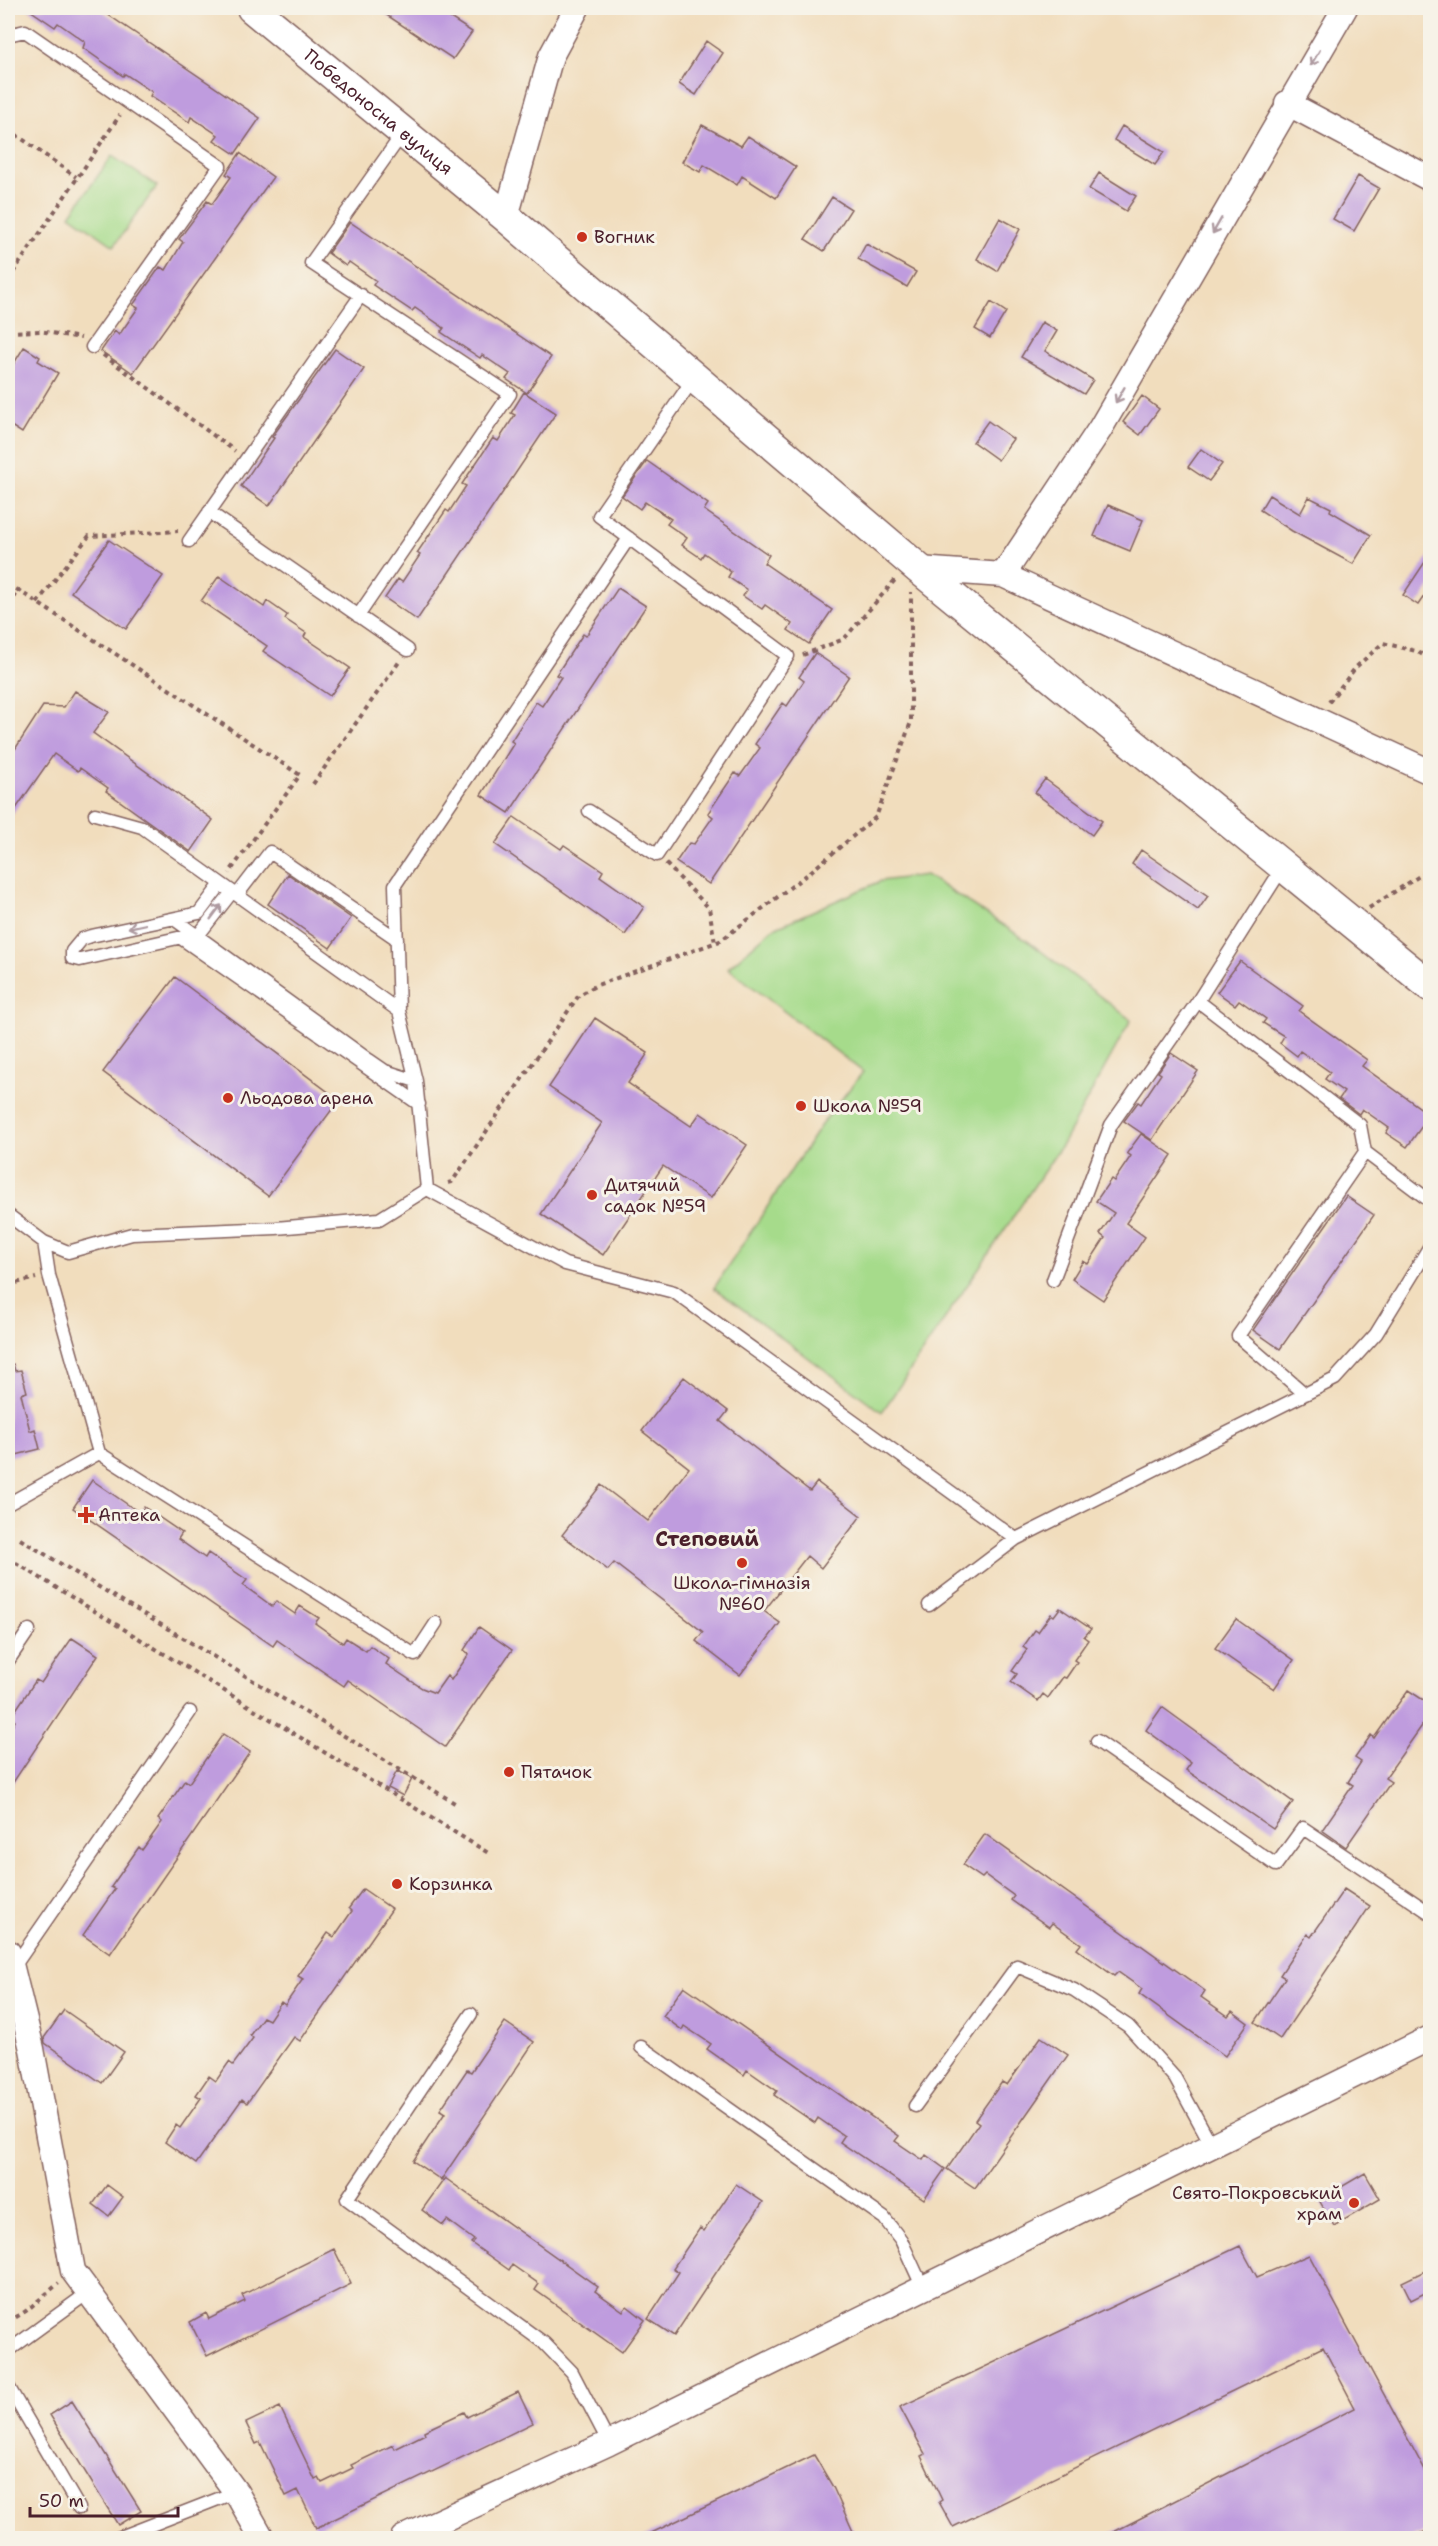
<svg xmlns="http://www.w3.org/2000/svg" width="1438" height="2546" viewBox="0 0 1438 2546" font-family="'Shantell Sans',sans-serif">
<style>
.green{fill:#a6db8b;stroke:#787d5b;stroke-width:1.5}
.building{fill:#bf9cde}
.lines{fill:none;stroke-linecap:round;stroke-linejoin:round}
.service-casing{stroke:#84625e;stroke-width:15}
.minor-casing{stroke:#84625e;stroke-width:27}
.tertiary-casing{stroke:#84625e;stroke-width:33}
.path{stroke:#84625e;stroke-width:4;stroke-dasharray:4.5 4.5;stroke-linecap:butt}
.service{stroke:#fff;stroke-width:12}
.minor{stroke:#fff;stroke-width:24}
.tertiary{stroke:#fff;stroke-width:30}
.oneway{stroke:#ae9aa0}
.poi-dot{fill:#c8321e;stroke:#f7f3e8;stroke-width:2}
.labels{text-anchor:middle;stroke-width:6;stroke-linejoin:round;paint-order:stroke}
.street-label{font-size:18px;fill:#4a1f2b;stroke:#f7f3e8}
.poi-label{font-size:18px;fill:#4a1f2b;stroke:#f7f3e8;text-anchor:start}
.quarter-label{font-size:21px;font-weight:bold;fill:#4a1f2b;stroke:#f7f3e8}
</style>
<rect width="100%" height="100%" fill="#f7f3e8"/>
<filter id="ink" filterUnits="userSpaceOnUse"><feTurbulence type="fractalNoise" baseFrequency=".0167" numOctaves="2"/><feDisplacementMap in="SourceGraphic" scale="12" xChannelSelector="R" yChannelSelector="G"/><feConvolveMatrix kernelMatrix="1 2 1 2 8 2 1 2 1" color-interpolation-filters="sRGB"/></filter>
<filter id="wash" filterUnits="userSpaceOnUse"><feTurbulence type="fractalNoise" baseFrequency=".008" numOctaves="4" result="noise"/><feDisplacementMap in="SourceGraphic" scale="24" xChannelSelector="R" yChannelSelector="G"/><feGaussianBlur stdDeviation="1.35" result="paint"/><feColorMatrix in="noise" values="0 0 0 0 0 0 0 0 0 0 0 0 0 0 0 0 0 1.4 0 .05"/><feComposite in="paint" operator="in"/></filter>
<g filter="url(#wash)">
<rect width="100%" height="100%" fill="#f1ddbd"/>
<path class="green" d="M112,156l45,30 -43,60 -44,-31z
M926,875l103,67 102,78 -68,123 -181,269 -168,-124 107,-163 42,-53 -135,-104 44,-39 109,-48z"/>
<g id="blocks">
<path class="building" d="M27,8h71l162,110 -25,36 -21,-14 4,-5 -27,-18 -2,5 -39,-26 2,-4 -27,-18 -2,2 -40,-28 2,-6 -27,-19 -3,4z
M376,8h59l37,24 -19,27z
M706,41l17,12 -27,42 -17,-11z
M702,125l39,21 7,-10 48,31 -20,31 -34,-22 -5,9 -33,-20 -4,7 -18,-10z
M1122,126l42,26 -9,13 -41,-25z
M240,153l33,24 -140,196 -32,-22 14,-20 4,4 19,-27 -5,-3 27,-38 6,3 17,-28 -4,-3 28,-38 5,3 19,-27 -5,-3z
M1099,173l37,23 -10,15 -37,-22z
M1358,176l21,12 -25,43 -21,-12z
M832,197l19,12 -27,42 -19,-12z
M1000,218l20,11 -23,42 -20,-12z
M350,222l201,135 -24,36 -21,-14 4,-5 -28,-19 -2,3 -39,-26 3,-4 -29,-20 -3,3 -39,-26 3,-4 -27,-19 -3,4 -18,-13z
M866,244l50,28 -9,15 -49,-28z
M991,302l15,10 -16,26 -15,-9z
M1042,322l15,9 -12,20 48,29 -9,14 -63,-37z
M24,347l16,10 -2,4 20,12 -36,60 -14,-9v-51z
M335,349l29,20 -95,137 -28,-20 33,-48 -2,-1z
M524,392l32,21 -139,207 -32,-22 13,-19 4,3 18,-27 -3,-2 29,-43 3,2 17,-26 -4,-2 31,-46 5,3 17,-26 -4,-2z
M1142,396l17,13 -19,26 -17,-13z
M988,421l25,18 -15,21 -25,-18z
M1201,449l21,15 -13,17 -21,-14z
M647,461l61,43 -4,6 65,45 -5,8 68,47 -23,34 -21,-14 4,-6 -27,-19 -3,4 -19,-13 4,-6 -19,-13 3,-5 -27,-19 -3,5 -19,-13 5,-7 -20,-14 4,-5 -26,-17 -5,7 -18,-13z
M1269,495l31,19 9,-17 22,11 -1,3 41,24 -18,29 -61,-33 -32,-21z
M1108,505l35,15 -13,31 -36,-15z
M109,540l54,36 -37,53 -55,-37z
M1431,553v33l-13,19 -15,-10z
M219,576l45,31 3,-6 20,14 -2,4 21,14 -2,4 46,31 -20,28 -67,-45 4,-5 -66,-45z
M618,588l28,18 -137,207 -28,-18 33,-52 -3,-2 25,-39 6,4 19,-29 -5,-2 27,-41 3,2z
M815,653l34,23 -140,208 -33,-22 13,-19 5,1 19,-27 -5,-4 27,-40 5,3 20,-28 -5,-4 28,-41 4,3 17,-25 -5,-4z
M75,691l34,21 -16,21 120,87 -22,32 -85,-61 2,-3 -28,-20 -2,3 -24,-17 -46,66v-60l35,-54 21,1z
M1045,779l57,42 -10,14 -57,-42z
M514,817l47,32 3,-4 39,26 -3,5 44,31 -19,28 -130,-91z
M1141,850l67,46 -10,14 -66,-46z
M288,874l63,44 -21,30 -62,-44z
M1240,961l63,45 -4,5 68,49 -5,6 68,49 -23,32 -21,-14 3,-5 -27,-19 -3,5 -20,-15 5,-7 -19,-13 5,-7 -30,-21 -3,5 -17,-13 4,-7 -21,-13 3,-4 -27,-19 -4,5 -18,-13z
M175,977l164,123 -71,96 -165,-124z
M595,1018l53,35 -20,30 63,43 9,-13 47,32 -36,53 -48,-32 -60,89 -62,-41 61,-91 -53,-36z
M1171,1053l27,18 -46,69 -28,-19 14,-19 3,2 20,-30 -3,-2z
M1141,1134l31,21 -46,68 19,14 -42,63 -31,-21 11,-18 5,3 17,-26 -5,-4 14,-21 -18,-12 15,-22 3,2 17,-25 -4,-3z
M1346,1196l28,19 -94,134 -27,-19z
M13,1364l2,7 6,-1 6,22 -6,2 9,37 5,-2 5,20 -32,8v-92z
M684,1377l44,34 -8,10 90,70 7,-9 44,34 -40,52 -14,-12 -43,55 16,12 -40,52 -44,-34 7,-9 -89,-69 -6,7 -46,-35 39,-50 47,36 41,-53 -47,-37z
M92,1480l48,33 4,-6 38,26 -4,6 27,19 3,-5 39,27 -4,5 29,21 4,-5 19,13 5,-8 19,12 -4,5 28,20 3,-5 20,13 4,-5 19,13 -3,5 36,24 13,5 12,-17 4,4 18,-26 -5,-4 15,-23 33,23 -67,97 -97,-67 -4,6 -67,-46 -4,6 -200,-138z
M1060,1608l31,21 -7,8 4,3 -14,20 3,2 -11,16 -3,-1 -15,21 -5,-4 -5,7 -27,-19 6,-8 -5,-3 15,-21 -4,-3 12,-17 3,2 13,-18 3,2z
M1236,1619l58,41 -20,29 -59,-41z
M72,1638l26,17 -90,135v-57l7,-12 -4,-4 25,-37 5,3z
M1408,1690l23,15v8l-46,65 6,4 -45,65 -24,-17 31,-45 -5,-3 13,-20 -6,-4 16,-23 3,3z
M1162,1707l131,95 -20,27 -87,-59 5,-7 -45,-33z
M223,1734l27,18 -140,202 -27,-19 32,-46 -4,-2 28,-40 3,3 20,-28 -4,-3 27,-39 4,3z
M397,1771l15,8 -9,17 -15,-8z
M985,1834l220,157 -4,6 27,19 4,-5 16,12 -23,33 -86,-62 3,-5 -24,-17 -4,4 -37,-27 4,-5 -29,-21 -3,4 -38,-27 3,-4 -29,-21 -3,3 -19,-13z
M363,1889l29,20 -92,132 -6,-4 -47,66 -5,-4 -46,65 -31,-22 11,-17 4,3 21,-30 -5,-3 13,-19 7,5 13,-19 4,3 20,-27 -3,-3 13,-18 6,3 12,-18 4,3 18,-26 -5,-3 30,-43 6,4 18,-26 -3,-3z
M1344,1889l26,17 -90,133 -25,-17 30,-44 -5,-3 27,-41 4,3z
M684,1986l215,150 -4,5 28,19 3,-5 19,14 -21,30 -84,-57 4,-6 -26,-18 -3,5 -41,-28 3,-4 -30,-21 -3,5 -37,-26 4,-5 -27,-18 -2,4 -19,-14z
M64,2010l60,42 -22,31 -57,-40 -1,-5z
M505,2022l29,20 -93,138 -28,-19 32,-48 -5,-3 27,-40 4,2z
M1041,2037l27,18 -93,133 -28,-19 32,-46 -4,-3 27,-38 5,3z
M1365,2173l15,26 -46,27 -15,-26z
M445,2178l153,109 -3,4 28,20 4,-5 18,14 -23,32 -87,-62 4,-6 -27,-19 -3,5 -38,-27 3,-3 -27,-20 -4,5 -21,-15z
M736,2184l27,18 -89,134 -26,-17 31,-47 -6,-4 27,-40 4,3z
M107,2185l16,12 -14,19 -16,-12z
M1240,2246l17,31 52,-22 122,227v47l-20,9h-309l253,-130 -32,-61 -370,180 -14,-25 3,-2 -21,-44 4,-2 -25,-47z
M334,2249l17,35 -144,72 -17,-34 16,-9 3,6 36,-18 -3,-6z
M1431,2268v22l-20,10 -9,-18z
M518,2392l15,31 -217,105 -18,-38 -12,6 -26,-54 -4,2 -10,-21 34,-16 35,73 4,-2 3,5 31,-15 -2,-3 42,-20 2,4 30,-15 -1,-3 40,-19 3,5z
M72,2401l69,110 -23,14 -68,-110z
M814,2455l19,32 23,51h-215z"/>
</g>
</g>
<g filter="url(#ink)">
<use href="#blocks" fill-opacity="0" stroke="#84625e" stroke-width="1.5"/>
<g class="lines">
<g class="service-casing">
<path id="service" d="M8,35l17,-4 195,135 -128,181
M209,512l199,138
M189,541l172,-246
M358,616l152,-222 -199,-131 92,-130
M589,811l68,44 131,-199 -189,-140 95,-138
M221,884l-22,29 -108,23 -9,3 -10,12v7l8,2 120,-27 32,-41
M237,895l33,-43 127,87
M174,919l195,141 16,11 31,10
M181,938l238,166
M1198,1001l162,124 5,27 65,49
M399,1011l-4,-126 234,-347
M427,1189l138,75 109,28 342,247 -87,66
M8,1215l36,27 24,10 64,-18 144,-6 103,-9 48,-30 -11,-108 -17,-70 -257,-184 -47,-13
M44,1242l5,33 50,178 316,202 21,-32
M1053,1280l58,-155 87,-124 85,-134
M1305,1394l-67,-58 127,-184
M8,1504l91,-51
M1016,1539l319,-160 41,-45 54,-88
M8,1661l21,-31
M1097,1741l179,124 27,-37 127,85
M13,1968l177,-256
M471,2014l-124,185 197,144 28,29 37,71
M641,2047l243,171 17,22 22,48
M915,2106l102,-140 57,24 54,36 47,52 37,68
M8,2351l81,-59
M8,2386l71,122
M118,2538l118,-46"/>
</g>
<g class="minor-casing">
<path id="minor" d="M1287,103l143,76
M506,217l45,-161 26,-48
M919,569l84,6 427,197
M1003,575l97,-146 245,-421
M8,1952l24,97 41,222 163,221 26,46
M403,2538l206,-95 821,-405"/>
</g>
<g class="tertiary-casing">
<g id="tertiary">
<path id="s1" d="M252,8l254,209 413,352 511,417"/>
</g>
</g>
<path class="path" d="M8,129l68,48
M8,280l112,-165
M8,332l32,-1 41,7
M103,355l132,96
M8,585l10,5
M37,603l52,-67 89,-5
M8,606l10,-16 282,185 -71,98
M803,655l41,-16 51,-59
M1329,702l27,-35 27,-24 33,8 14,8
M313,784l86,-122
M666,864l43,44 6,35
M1369,908l52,-33 9,-3
M448,1183l4,-1 127,-187 18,-10 123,-44 89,-68 67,-56 35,-95v-130
M8,1285l28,-7
M20,1539l438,266
M8,1558l482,296
M8,2322l18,-11 33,-28"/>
<use href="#service" class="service"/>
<use href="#minor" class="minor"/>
<use href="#tertiary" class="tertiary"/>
</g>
<defs><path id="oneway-shaft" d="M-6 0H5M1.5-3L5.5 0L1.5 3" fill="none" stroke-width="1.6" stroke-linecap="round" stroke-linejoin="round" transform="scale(1.5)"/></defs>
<g class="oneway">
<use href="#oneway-shaft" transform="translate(1315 58) rotate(121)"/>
<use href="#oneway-shaft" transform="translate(1217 226) rotate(120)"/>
<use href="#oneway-shaft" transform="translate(1120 395) rotate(120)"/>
<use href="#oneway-shaft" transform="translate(216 912) rotate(-53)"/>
<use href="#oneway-shaft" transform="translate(137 926) rotate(168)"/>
</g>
</g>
<g class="poi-dot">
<circle cx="582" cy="237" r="6"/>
<circle cx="228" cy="1098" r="6"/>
<circle cx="801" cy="1106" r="6"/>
<circle cx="592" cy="1195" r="6"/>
<path d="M83 1506h6v6h6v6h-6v6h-6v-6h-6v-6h6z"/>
<circle cx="742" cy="1563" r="6"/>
<circle cx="509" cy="1772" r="6"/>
<circle cx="397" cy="1884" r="6"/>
<circle cx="1354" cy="2203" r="6"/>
</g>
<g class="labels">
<g class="street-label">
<text dy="6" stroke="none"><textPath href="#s1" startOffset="164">Победоносна вулиця</textPath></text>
</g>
<g class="poi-label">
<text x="594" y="243">Вогник</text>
<text x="240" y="1104">Льодова арена</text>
<text x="813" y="1112">Школа №59</text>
<text x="604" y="1191">Дитячий<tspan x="604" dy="21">садок №59</tspan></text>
<text x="98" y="1521">Аптека</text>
<text x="742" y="1589" text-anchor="middle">Школа-гімназія<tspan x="742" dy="21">№60</tspan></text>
<text x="521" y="1778">Пятачок</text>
<text x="409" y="1890">Корзинка</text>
<text x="1342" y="2199" text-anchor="end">Свято-Покровський<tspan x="1342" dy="21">храм</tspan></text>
</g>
<g class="quarter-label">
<text x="707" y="1546">Степовий</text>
</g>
</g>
<rect width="1438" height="2546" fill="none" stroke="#f7f3e8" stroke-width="30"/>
<path d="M30 2507v9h148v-9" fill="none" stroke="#4a1f2b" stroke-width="3"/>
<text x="39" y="2507" font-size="18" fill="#4a1f2b" stroke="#f7f3e8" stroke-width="4.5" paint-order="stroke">50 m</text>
</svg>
